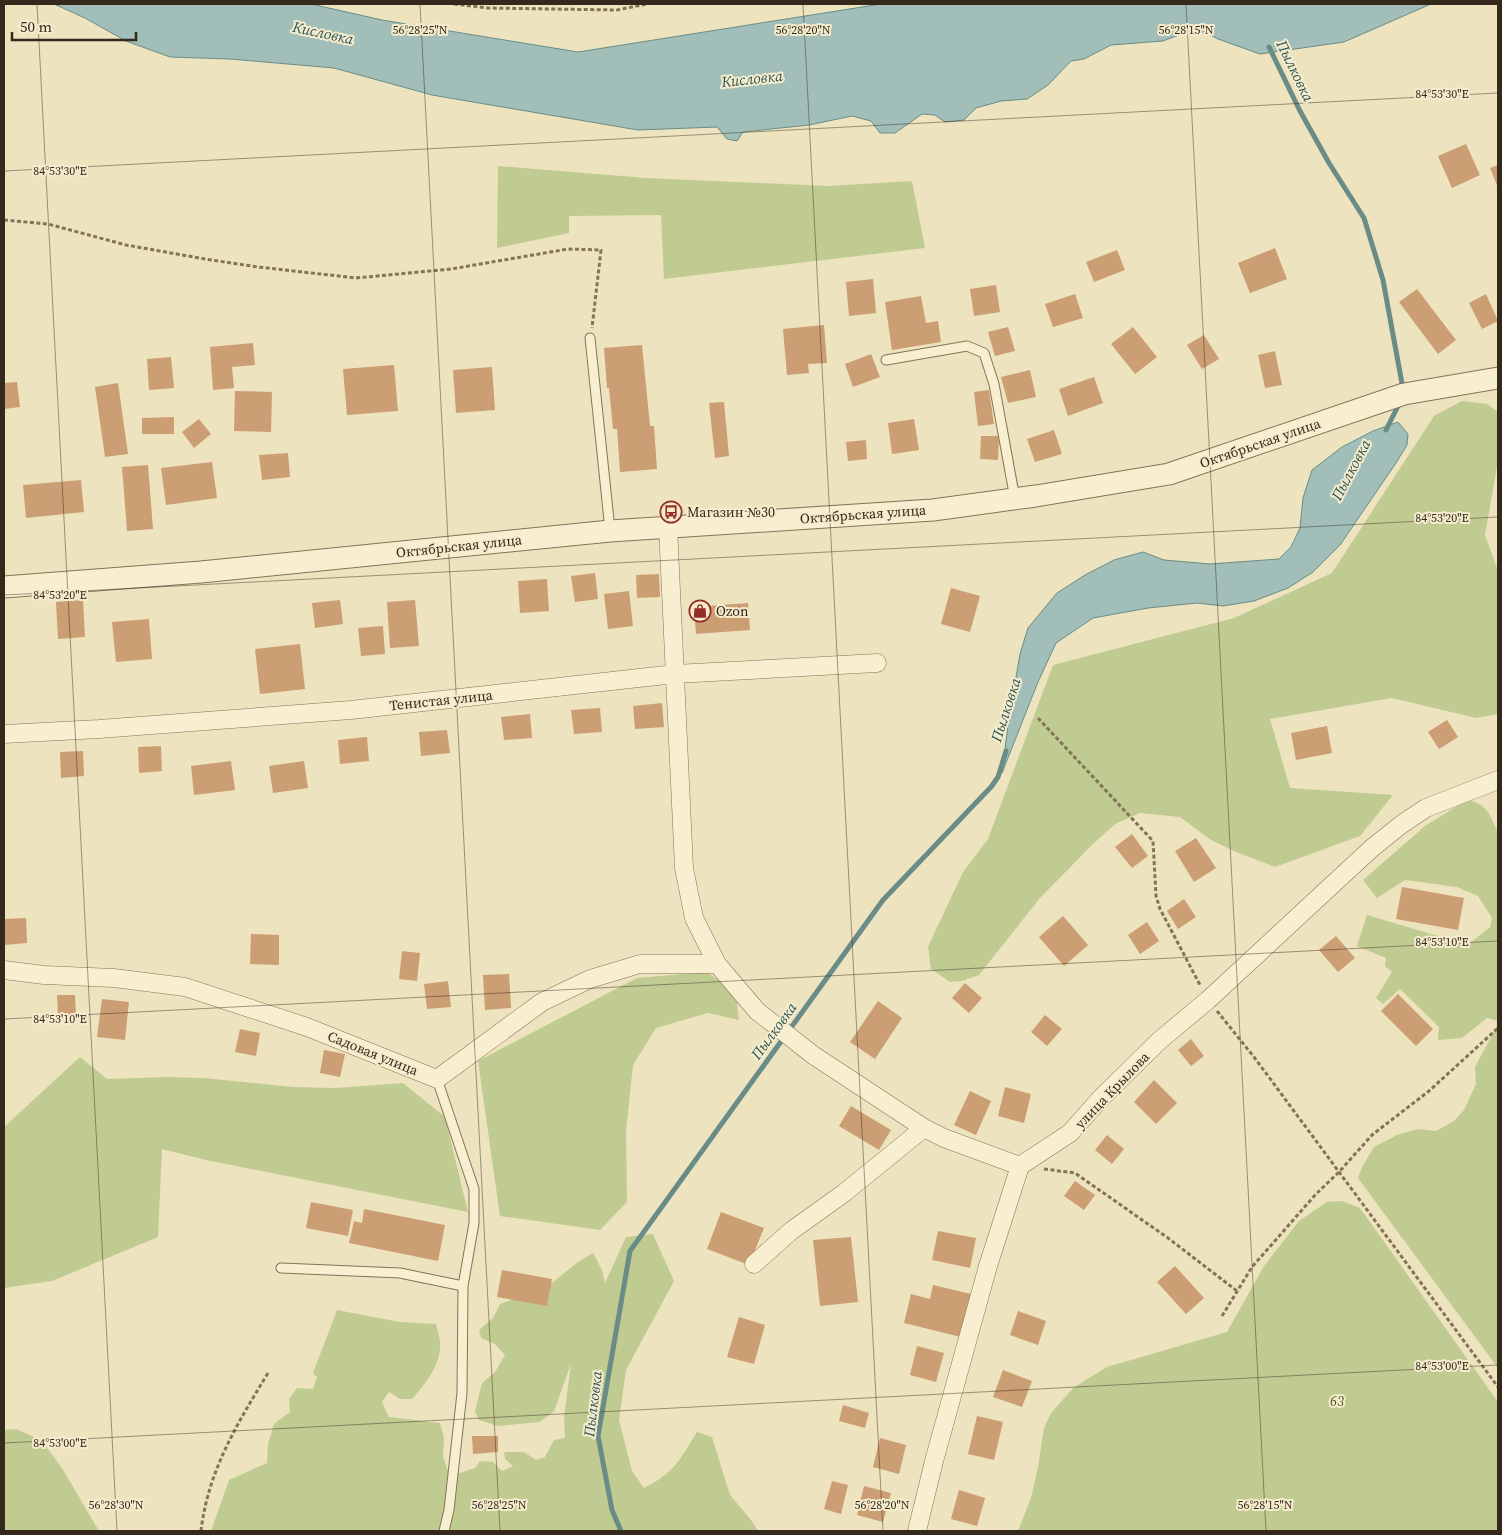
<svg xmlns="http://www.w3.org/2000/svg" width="1502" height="1535" viewBox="0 0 1502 1535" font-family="'Source Serif 4',serif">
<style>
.green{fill:#c0cb92}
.water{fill:#a1bfb8;stroke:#698c86}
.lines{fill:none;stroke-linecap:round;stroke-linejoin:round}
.stream{stroke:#698c86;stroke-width:5}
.building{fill:#cc9e73}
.service-casing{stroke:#857357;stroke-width:11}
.minor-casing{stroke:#857357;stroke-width:19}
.tertiary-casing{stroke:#857357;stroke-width:23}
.path{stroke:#857357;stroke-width:3;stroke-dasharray:4 2.5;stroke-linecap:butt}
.service{stroke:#f8efd1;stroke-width:9}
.minor{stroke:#f8efd1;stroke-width:18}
.tertiary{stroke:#f8efd1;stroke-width:21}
.ticks{fill:none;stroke:#35291c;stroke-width:1;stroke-opacity:0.45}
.labels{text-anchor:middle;stroke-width:4;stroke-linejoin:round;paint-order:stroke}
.street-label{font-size:14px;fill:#35291c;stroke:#f5eccd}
.poi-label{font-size:14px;fill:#35291c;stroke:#f5eccd;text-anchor:start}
.park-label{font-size:14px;font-style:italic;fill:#425122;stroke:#f5eccd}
.water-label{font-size:15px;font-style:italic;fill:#2b5455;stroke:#f5eccd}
.ticks-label{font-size:12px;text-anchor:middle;fill:#35291c;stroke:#f5eccd;stroke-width:4;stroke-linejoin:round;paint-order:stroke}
</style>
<rect width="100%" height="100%" fill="#ede3be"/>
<path class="green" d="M498,166l148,12 182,8 84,-5 13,67 -261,31 -3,-64 -92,1v17l-72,15z
M1462,401l25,3 11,8v49l-13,74 13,36v143l-22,4 -84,-20 -122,21 20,69 103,7 -33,41 -85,31 -39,-15 -25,-12 -31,-23 -40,-4 -25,11 -24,22 -51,52 -61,77 -17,6 -12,1 -19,-13 -3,-22 35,-75 25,-33 65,-174 181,-47 98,-45 102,-157z
M1467,800c21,4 22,14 31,32v189l-11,-3 -25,20 -24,2 1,-13 -39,-38 -17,15 -7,-6 16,-26 -7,-6 1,-8 -29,-12 10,-31 71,21 32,7 20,-16 2,-9 -14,-22 -21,-9 -52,-7 -28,18 -14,-18 62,-54z
M707,972l29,22 3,26 -31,-7 -52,15 -23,37 -7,66 1,71 -27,28 -100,-14 -22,-155 159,-83z
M1498,1024v344l-140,-190 4,-11 12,-20 23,-12 21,-6 18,2 18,-10 10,-11 12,-26 -1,-17z
M80,1057l27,22 60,-2 36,1 90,9 42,1 68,-5 42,34 23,95 -262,-52 -44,-11 -4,88 -106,44 -48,7v-161z
M1342,1201l18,7 138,194v129h-480l13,-33 7,-31 6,-39 7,-15 22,-25 34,-21 120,-35 37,-66 35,-45 28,-19z
M653,1234l21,47 -48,89 -7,50 13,51 12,17c31,-16 35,-27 53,-56l15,5 18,58 21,25 7,11h-547l18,-51 38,-17 1,-19 6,-20 16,-12 -1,-13 8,-11 16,1 4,-12 -4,-4 24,-63 63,12 36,2c1,6 4,13 4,19 2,20 -15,42 -28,56h-12l-11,-7 -7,10 7,15 51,6 4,15 -1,18 4,13 13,4 15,-5 5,-7 13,1 9,9 11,-5 -8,-7 -1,-7h20l12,8 9,-3 9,-17 11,-2 -1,-21 7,-53 -17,47 -14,11 -42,4 -19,-6 -4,-9 7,-28 13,-11 10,-17 -10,-11 -14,-6 -2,-8 14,-12 7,-14 47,-17 31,-25 15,-9 9,17 3,13 21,-46z
M16,1429l25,11 21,28 37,63h-95v-101z"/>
<path class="water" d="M54,4h257l71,16 196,32 303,-48h550l-87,38 -84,12 -42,-15 -14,-7 -20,1 -21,8 -52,4 -27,14 -13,2 -23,24 -21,14 -26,2 -25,7 -12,12 -19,2 -10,-7 -13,-1 -27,19h-15l-9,-12 -19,-5 -43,9 -66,7 -6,9 -10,-2 -10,-12 -79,3 -206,-35 -98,-27 -104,-9 -60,-2 -44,-16 -41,-23z
M1398,422l10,12 -1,11 -11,18 -56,82 -27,27 -25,16 -34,13 -31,5 -26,-3 -49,5 -55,10 -37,25 -18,39 -36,91 7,-55 11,-64 8,-26 29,-35 28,-18 29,-15 29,-8 21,8 46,4 69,-5 12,-12 9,-19 3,-30 9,-28 30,-23 31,-16z"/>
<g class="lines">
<path class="stream" d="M1269,47l31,64 29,52 35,55 19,62 20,109
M1386,430l14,-28
M621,1531l-9,-21 -14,-74 32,-185 253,-351 108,-113 7,-10 8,-26"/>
</g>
<path class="building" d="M1466,144l14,31 -28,13 -14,-32z
M1498,165v23l-8,-20z
M1275,248l12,31 -37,14 -12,-30z
M1117,250l8,20 -31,12 -8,-20z
M873,279l3,34 -27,3 -3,-34z
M996,285l4,27 -26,4 -4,-27z
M1417,289l39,51 -18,14 -39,-52z
M1075,294l8,24 -30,9 -8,-23z
M1486,294l12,27 -16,8 -13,-26z
M921,296l5,27 12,-2 3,21 -49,8 -7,-48z
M824,325l3,38 -19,1 1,9 -22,2 -4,-46z
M1008,327l7,24 -20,5 -7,-24z
M1133,327l24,30 -22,17 -24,-30z
M1204,335l15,24 -17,10 -15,-24z
M253,343l2,22 -23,2 2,21 -21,2 -3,-43z
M642,345l8,81h4l3,43 -37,3 -3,-43h-4l-4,-41h-2l-3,-40z
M1275,351l7,34 -17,3 -7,-33z
M871,354l9,23 -27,10 -8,-23z
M171,357l3,31 -25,2 -2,-31z
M394,365l4,46 -51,4 -4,-46z
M492,367l3,43 -39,3 -3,-43z
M1030,370l6,27 -28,6 -7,-26z
M1094,377l9,26 -35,13 -9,-27z
M17,382l3,25 -16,2v-26z
M118,383l10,71 -23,3 -10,-70z
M989,390l5,34 -16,2 -4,-34z
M235,391l37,1 -1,40 -37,-1z
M724,402l5,54 -14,2 -6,-55z
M174,417v17h-32v-16z
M199,419l12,15 -17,14 -12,-16z
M914,419l5,31 -27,4 -4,-31z
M1054,430l8,24 -27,8 -8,-23z
M981,436h18l-1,24 -18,-1z
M866,440l1,19 -19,2 -2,-19z
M288,453l2,24 -28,3 -3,-25z
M212,462l5,36 -51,7 -5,-37z
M148,465l5,64 -26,2 -5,-64z
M81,480l3,32 -58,6 -3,-33z
M595,573l3,26 -23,3 -4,-26z
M659,574l1,23 -23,1 -1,-23z
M547,579l2,32 -29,2 -2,-32z
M951,588l29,8 -10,36 -29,-8z
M629,591l4,35 -25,3 -4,-35z
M83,600l2,37 -27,2 -2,-37z
M340,600l3,24 -28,4 -3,-25z
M415,600l4,46 -29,2 -3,-46z
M748,603l2,27 -54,4 -2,-27z
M149,619l3,40 -36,3 -4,-40z
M383,626l2,28 -24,2 -3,-28z
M300,644l5,45 -45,5 -5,-45z
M662,703l2,24 -29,2 -2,-23z
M600,708l2,24 -28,2 -3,-24z
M530,714l2,24 -28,2 -3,-23z
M1447,720l11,17 -19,12 -11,-17z
M1327,726l5,27 -36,7 -5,-27z
M447,730l3,23 -29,3 -2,-24z
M367,737l2,24 -29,3 -2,-24z
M161,746l1,25 -23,2 -1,-26z
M83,751l1,25 -23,2 -1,-26z
M231,761l4,29 -41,5 -3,-29z
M304,761l4,27 -35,5 -4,-27z
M1132,834l16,22 -16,12 -17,-21z
M1196,838l20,30 -22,14 -19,-31z
M1402,887l62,11 -6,32 -62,-11z
M1184,899l12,18 -18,12 -11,-18z
M1063,916l25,29 -24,21 -25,-29z
M26,918l1,25 -23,2v-26z
M1147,922l12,19 -19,13 -12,-19z
M251,934l28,1v30l-29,-1z
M1336,936l19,22 -17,14 -19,-22z
M402,951l18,2 -3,28 -18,-2z
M509,974l2,34 -26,2 -2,-35z
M448,981l3,26 -24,2 -3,-25z
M965,983l17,15 -13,15 -17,-15z
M1398,994l35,35 -17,17 -35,-35z
M57,995h18l1,21h-18z
M102,999l27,3 -4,38 -28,-3z
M878,1001l24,17 -27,41 -25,-17z
M1045,1015l17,14 -15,17 -16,-14z
M240,1029l20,4 -4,23 -21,-4z
M1191,1039l13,17 -13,10 -13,-16z
M324,1050l21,4 -5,23 -20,-4z
M1154,1080l23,23 -21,21 -22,-22z
M1005,1087l26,7 -7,29 -26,-7z
M970,1091l21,10 -15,34 -22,-10z
M851,1106l40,24 -12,20 -40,-24z
M1107,1135l17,14 -12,15 -17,-14z
M1075,1181l20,14 -11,15 -20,-14z
M311,1202l42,8 -5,26 -42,-8z
M364,1209l81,16 -7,36 -89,-18 5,-22 8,2z
M721,1212l43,16 -15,37 -42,-16z
M938,1231l38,7 -6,30 -38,-8z
M851,1237l7,65 -38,4 -7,-66z
M1175,1266l29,32 -18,16 -29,-32z
M502,1270l50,9 -5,27 -50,-9z
M933,1285l38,9 -10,43 -57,-14 7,-29 19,5z
M1018,1311l28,10 -8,24 -28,-10z
M739,1317l26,8 -11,39 -27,-7z
M917,1346l27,7 -8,29 -26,-7z
M1003,1370l29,11 -10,26 -29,-10z
M843,1405l26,8 -4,15 -26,-7z
M977,1416l26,6 -9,38 -26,-6z
M472,1436h26v16l-25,2z
M880,1438l26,7 -7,29 -26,-7z
M832,1481l16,4 -7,29 -17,-5z
M864,1486l27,7 -8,29 -26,-7z
M959,1490l26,8 -8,28 -26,-7z"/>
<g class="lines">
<g class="service-casing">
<path id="service" d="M590,338l20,192
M886,360l81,-14 17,7 10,31 21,115
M437,1079l37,110v34l-11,63
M281,1268l119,5 63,13 -1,107 -13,117 -5,21"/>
</g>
<g class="minor-casing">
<path id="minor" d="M668,527l16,341 10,50 23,46 40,47 56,44 111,73 20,10 76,28
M4,734l95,-5 252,-19 324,-36 202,-11
M4,970l40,5 70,3 71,9 122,40 130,52 105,-77 48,-23 50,-15h77
M754,1264l37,-33 53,-38 80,-65
M917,1531l17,-70 54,-195 32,-100 50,-33 30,-34 59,-58 49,-41 164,-152 30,-24 24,-16 72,-28"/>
</g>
<g class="tertiary-casing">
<path id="tertiary" d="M4,587l197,-15 409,-41 323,-21 103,-14 133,-22 235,-80 94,-16"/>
</g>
<path class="path" d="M454,4l34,4 129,2 30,-6
M4,220l44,4 78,21 79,14 53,8 98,11 95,-9 117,-20 33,1 -9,78
M1038,718l115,123 3,55 4,13 40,76
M1217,1011l37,46 244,330
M1044,1169l31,4 93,65 69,53
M1222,1316l30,-49 64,-73 23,-22 33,-37 57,-44 69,-63
M201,1531c7,-60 36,-107 67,-158"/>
<use href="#service" class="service"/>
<use href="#minor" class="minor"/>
<use href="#tertiary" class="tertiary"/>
</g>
<path class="ticks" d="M37,4l80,1527M420,4l80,1527M803,4l80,1527M1186,4l80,1527M4,171l1494,-78M4,595l1494,-78M4,1019l1494,-78M4,1443l1494,-78"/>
<defs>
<g id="bus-ring" transform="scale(1.125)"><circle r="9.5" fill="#f5eccd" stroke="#942e27" stroke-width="1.5"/><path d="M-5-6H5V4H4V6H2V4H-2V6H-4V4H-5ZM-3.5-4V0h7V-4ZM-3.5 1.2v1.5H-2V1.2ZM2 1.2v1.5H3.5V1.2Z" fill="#942e27"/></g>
<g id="shop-ring" transform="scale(1.125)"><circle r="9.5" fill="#f5eccd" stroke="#942e27" stroke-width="1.5"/><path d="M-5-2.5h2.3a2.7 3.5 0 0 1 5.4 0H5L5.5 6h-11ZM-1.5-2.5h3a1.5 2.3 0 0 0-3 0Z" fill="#942e27"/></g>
</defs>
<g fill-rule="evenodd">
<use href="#bus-ring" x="671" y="512"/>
<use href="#shop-ring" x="700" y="611"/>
</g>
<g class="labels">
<g class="street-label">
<text transform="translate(1260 443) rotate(-19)" y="5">Октябрьская улица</text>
<text transform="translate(863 514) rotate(-4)" y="5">Октябрьская улица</text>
<text transform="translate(459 546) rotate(-6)" y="5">Октябрьская улица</text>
<text transform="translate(441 700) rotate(-6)" y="5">Тенистая улица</text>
<text transform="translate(373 1053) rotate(22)" y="5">Садовая улица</text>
<text transform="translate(1112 1090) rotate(-46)" y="5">улица Крылова</text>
</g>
<g class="poi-label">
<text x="687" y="517">Магазин №30</text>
<text x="716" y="616">Ozon</text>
</g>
<g class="park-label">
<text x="1337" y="1406">63</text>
</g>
<g class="water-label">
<text transform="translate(323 33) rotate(12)" y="5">Кисловка</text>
<text transform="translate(1295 71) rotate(64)" y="5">Пылковка</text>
<text transform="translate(752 79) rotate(-6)" y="5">Кисловка</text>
<text transform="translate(1351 470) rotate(-62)" y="5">Пылковка</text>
<text transform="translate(1006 710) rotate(-72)" y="5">Пылковка</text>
<text transform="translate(774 1031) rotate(-54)" y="5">Пылковка</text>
<text transform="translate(593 1404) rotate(-83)" y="5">Пылковка</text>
</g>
</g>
<g class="ticks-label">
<text x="420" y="34">56°28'25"N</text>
<text x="803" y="34">56°28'20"N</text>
<text x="1186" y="34">56°28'15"N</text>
<text x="1442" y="98">84°53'30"E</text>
<text x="60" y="175">84°53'30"E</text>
<text x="1442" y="522">84°53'20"E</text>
<text x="60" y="599">84°53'20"E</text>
<text x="1442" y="946">84°53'10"E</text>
<text x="60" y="1023">84°53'10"E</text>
<text x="1442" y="1370">84°53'00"E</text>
<text x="60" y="1447">84°53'00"E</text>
<text x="116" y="1509">56°28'30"N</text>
<text x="499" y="1509">56°28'25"N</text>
<text x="882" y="1509">56°28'20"N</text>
<text x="1265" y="1509">56°28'15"N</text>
</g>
<rect width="1502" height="1535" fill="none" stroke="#35291c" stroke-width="10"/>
<path d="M12 32v8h124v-8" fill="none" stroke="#35291c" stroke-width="2.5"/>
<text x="20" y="32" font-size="15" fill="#35291c" stroke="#f5eccd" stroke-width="4" paint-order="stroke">50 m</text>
</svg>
